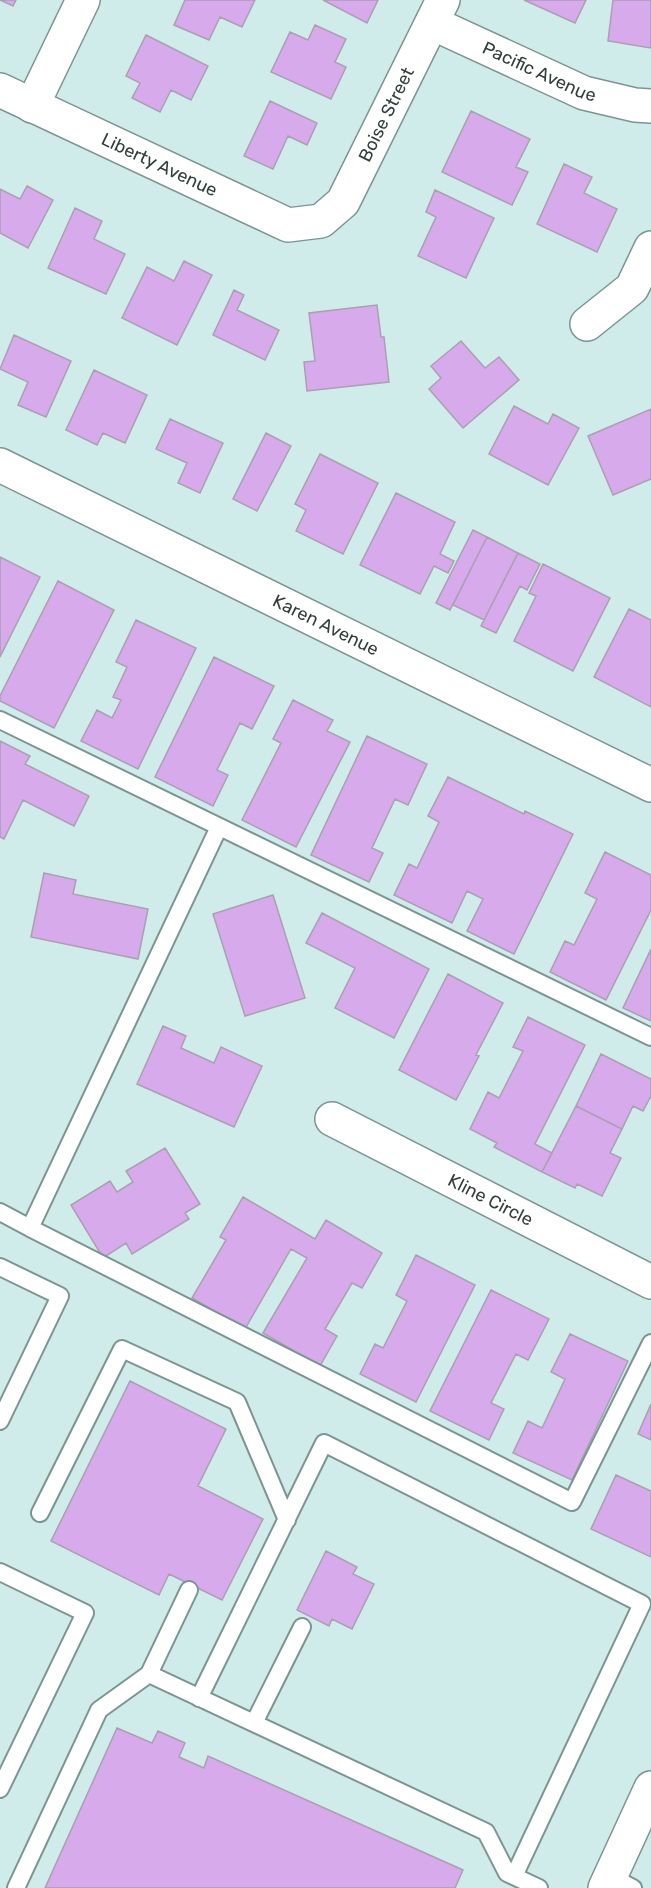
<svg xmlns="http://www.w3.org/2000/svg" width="651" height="1888" viewBox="0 0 651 1888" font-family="Rubik,sans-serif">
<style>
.building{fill:#d6aaeb;stroke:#ab9fb1;stroke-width:1.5}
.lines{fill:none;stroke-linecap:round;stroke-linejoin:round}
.lane-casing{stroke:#7b9593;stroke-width:20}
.street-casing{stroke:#7b9593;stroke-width:36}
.secondary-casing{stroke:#7b9593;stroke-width:36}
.lane{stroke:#fff;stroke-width:16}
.street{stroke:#fff;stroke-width:33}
.secondary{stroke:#fff;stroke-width:33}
.labels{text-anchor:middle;stroke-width:4.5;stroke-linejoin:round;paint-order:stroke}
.street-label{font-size:18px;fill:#333e3d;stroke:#d0ecea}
</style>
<rect width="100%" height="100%" fill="#d0ecea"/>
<path class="building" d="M0,0h16l-3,6z
M185,0h70l-13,27 -22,-10 -11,23 -35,-15z
M323,0h55l-11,23z
M524,0h62l-11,23z
M613,0h38v48l-43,-7z
M315,25l31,14 -11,23 11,5 -15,32 -60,-27 19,-40 18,8z
M146,35l62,31 -17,34 -20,-10 -11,22 -28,-14 8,-15 -14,-7z
M270,101l47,22 -10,22 -19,-9 -15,33 -29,-13z
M471,111l59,28 -14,28 12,5 -16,33 -70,-33z
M564,164l28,13 -8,16 33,16 -20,43 -60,-28z
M27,186l26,14 -25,48 -28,-15v-44l20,10z
M435,190l59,28 -28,60 -48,-22 18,-39 -10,-5z
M75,208l27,13 -8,18 31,15 -19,40 -58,-26z
M184,261l28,14 -35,70 -55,-27 25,-51 27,14z
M234,290l10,5 -7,15 42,20 -14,30 -52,-25z
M377,305l4,32h3l5,45 -82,9 -3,-29 11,-1 -6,-48z
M14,335l57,26 -25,56 -28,-12 10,-23 -28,-13z
M461,341l24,27 14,-11 20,23 -56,48 -34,-39 12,-11 -10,-12z
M94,370l53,25 -22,48 -22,-10 -6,12 -31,-15z
M514,406l34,18 5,-10 26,14 -31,57 -59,-31z
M651,409v70l-38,16 -25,-59z
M170,419l53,24 -23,50 -22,-10 9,-20 -31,-14z
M266,433l25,13 -34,65 -24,-12z
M320,454l58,29 -35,71 -47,-23 10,-21 -11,-6z
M396,493l59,29 -15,32 14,7 -6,12 -14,-7 -14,28 -60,-29z
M473,530l14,7 -37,73 -14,-7z
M487,537l31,16 -34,67 -31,-15z
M518,553l22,11 -13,26 -7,-4 -24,47 -15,-7z
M0,557l40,20 -40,80z
M543,564l67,34 -37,73 -59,-30 22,-45 -7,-3z
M58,581l56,29 -60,118 -54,-27v-5z
M629,609l22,11v87l-57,-30z
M136,620l60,28 -58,121 -57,-28 16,-31 15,8 9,-18 -8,-3 14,-30 -11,-5z
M214,657l60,29 -22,43 -12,-6 -23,47 11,5 -15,31 -58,-29z
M293,700l40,20 -6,11 23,11 -54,105 -54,-27 39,-77 -8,-4z
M367,736l60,28 -19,41 -13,-6 -23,49 11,5 -14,29 -58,-27z
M0,741l30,15 -5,8 64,32 -15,30 -51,-26 -19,39 -4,-2z
M448,777l76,37 1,-3 48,23 -59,120 -47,-23 16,-32 -16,-8 -15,32 -58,-28 15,-31 8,4 22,-46 -11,-6z
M605,852l46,23v35l-45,90 -56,-28 15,-31 9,4 23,-46 -12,-6z
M44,873l32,7 -3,14 75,15 -10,50 -107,-22z
M273,895l32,103 -60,18 -32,-102z
M322,913l107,56 -35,69 -59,-30 20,-40 -49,-25z
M651,949v72l-28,-13z
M448,974l55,29 -27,52 3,1 -23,44 -57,-30z
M528,1017l57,28 -50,99 17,9 -10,19 -48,-25 3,-4 -27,-14 18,-37 11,6 24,-47 -10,-4z
M163,1026l23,10 -5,12 33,15 7,-16 41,19 -28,61 -97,-43z
M601,1054l50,25v17l-8,15 -10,-5 -11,23 -46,-23z
M576,1106l46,23 -12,24 11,5 -19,38 -25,-12 -2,4 -33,-16z
M165,1148l35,56 -15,9 4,6 -57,35 -6,-11 -23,15 -32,-53 39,-24 7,11 16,-10 -7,-11z
M243,1197l72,42 11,-19 56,33 -20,35 -10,-5 -27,46 12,7 -17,30 -57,-33 44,-75 -16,-9 -46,80 -53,-31 34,-58 -6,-3z
M416,1255l59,30 -59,117 -56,-28 15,-30 8,4 24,-47 -11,-6z
M491,1290l58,29 -21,41 -12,-6 -25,49 13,6 -15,31 -59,-29z
M570,1334l58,27 -56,119 -59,-27 15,-32 14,7 23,-49 -14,-7z
M130,1381l96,48 -28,57 65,33 -41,81 -53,-26 -10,21 -108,-54z
M651,1404v36l-13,-6z
M616,1475l35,16v66l-60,-28z
M326,1551l31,16 -4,7 21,10 -22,45 -20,-10 -3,7 -32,-16z
M117,1728l35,15 6,-12 27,12 -6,14 25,11 4,-12 255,114 -8,18h-410z"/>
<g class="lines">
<g class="lane-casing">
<path id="lane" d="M0,720l651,317
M0,1212l30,16 189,-401
M30,1228l542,274 79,-159
M0,1267l60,29 -60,125
M40,1513l82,-164 115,53 50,118
M0,1572l85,41 -85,176
M149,1674l40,-84
M199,1698l125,-255 318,161 -128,272
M254,1723l48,-96
M610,1876l23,12
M16,1888l83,-178 50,-36 337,158 21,41 32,15"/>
</g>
<g class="street-casing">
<g id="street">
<path id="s1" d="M432,23l152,70 51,12 16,1"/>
<path id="s2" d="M0,90l288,135 33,-4 22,-19 100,-202"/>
<path d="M32,106l51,-106"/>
<path d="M587,324l45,-36 19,-40"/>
<path id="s3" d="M332,1119l319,163"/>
<path d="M605,1888l46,-100"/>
</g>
</g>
<g class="secondary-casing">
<g id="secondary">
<path id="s4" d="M0,465l651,320"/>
</g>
</g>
<use href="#lane" class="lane"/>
<use href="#street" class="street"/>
<use href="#secondary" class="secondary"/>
</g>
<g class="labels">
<g class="street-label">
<text dy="6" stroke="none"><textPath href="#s1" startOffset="118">Pacific Avenue</textPath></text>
<text dy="6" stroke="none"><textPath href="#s2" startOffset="478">Boise Street</textPath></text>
<text dy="6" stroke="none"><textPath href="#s2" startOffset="176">Liberty Avenue</textPath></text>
<text dy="6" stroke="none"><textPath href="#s4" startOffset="363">Karen Avenue</textPath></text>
<text dy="6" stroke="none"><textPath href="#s3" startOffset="178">Kline Circle</textPath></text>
</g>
</g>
</svg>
